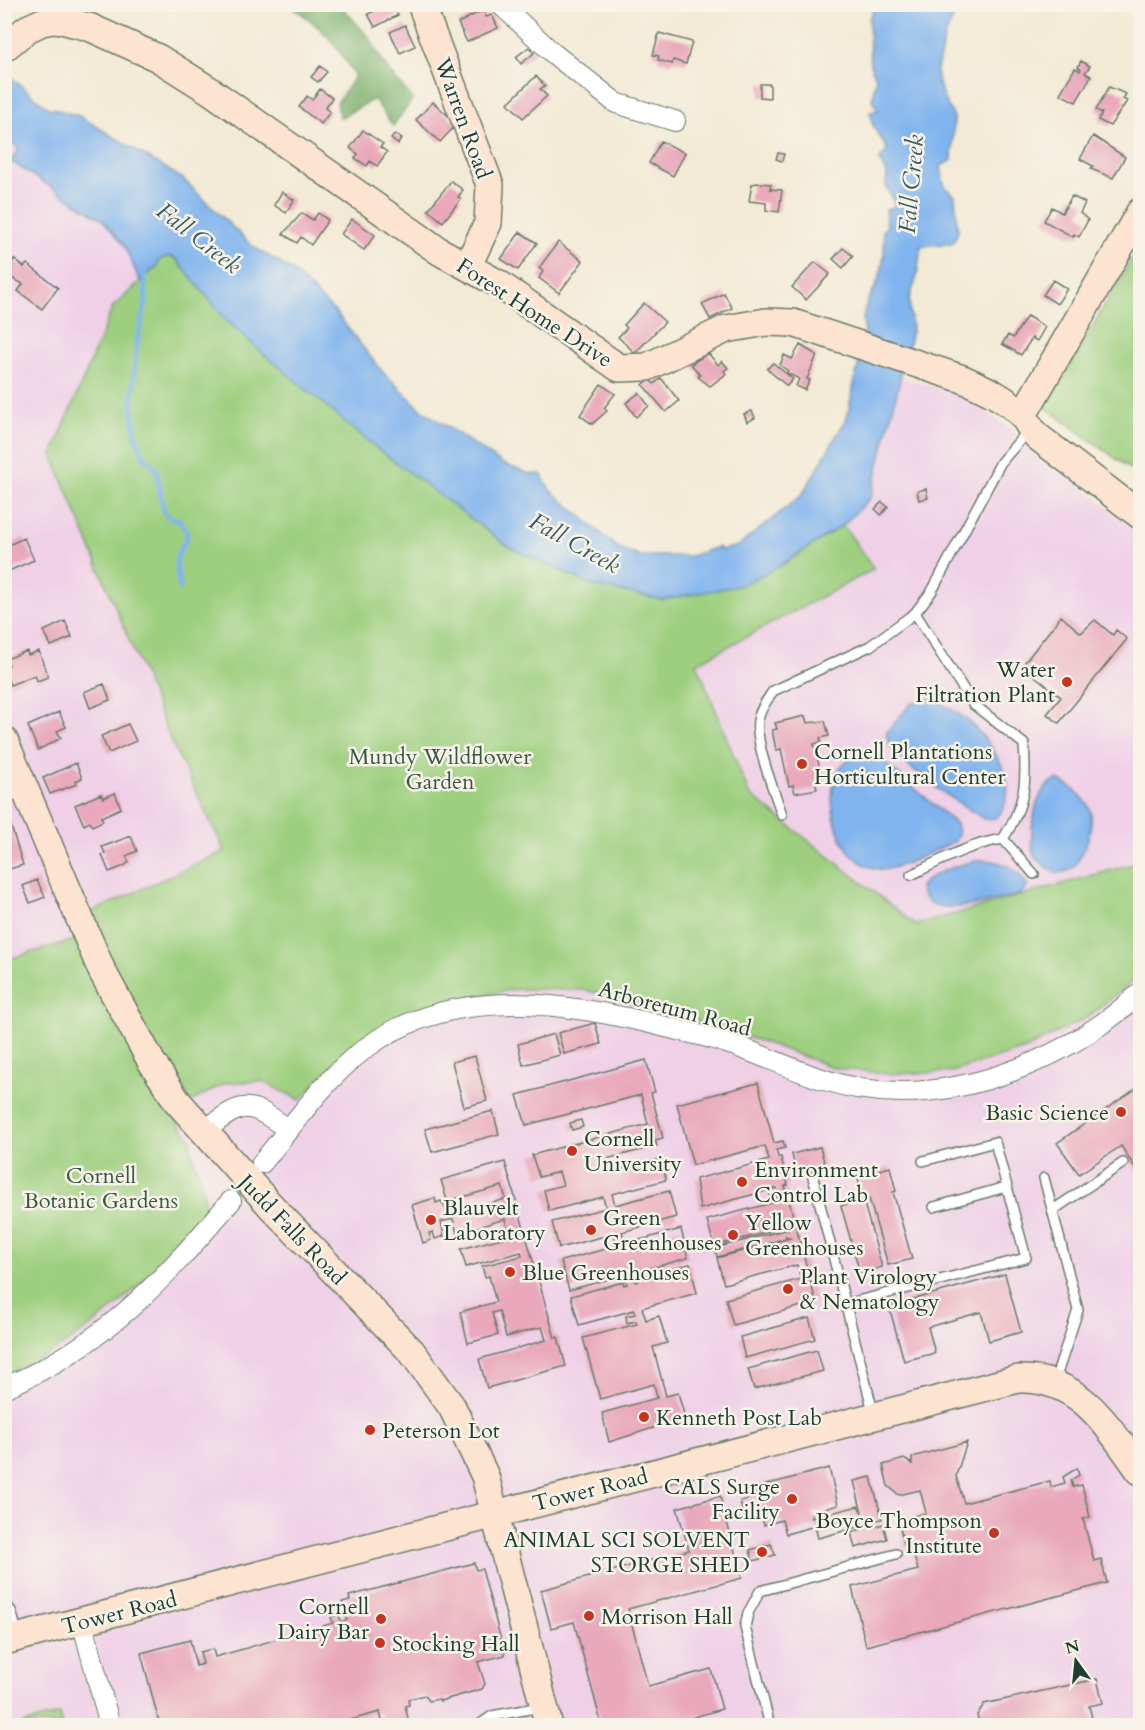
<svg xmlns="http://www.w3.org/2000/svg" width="1145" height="1730" viewBox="0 0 1145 1730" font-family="Cardo,serif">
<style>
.built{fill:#efd0e7}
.green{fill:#9dcf7f;stroke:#5e865a;stroke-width:1.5}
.forest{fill:#7eb26e;stroke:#4e7851;stroke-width:1.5}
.water{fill:#80b4ee;stroke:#507891;stroke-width:1.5}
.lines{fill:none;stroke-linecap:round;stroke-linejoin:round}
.stream{stroke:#80b4ee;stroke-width:5}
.building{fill:#e9a8bb}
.lane-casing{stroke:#697a6c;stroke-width:12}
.street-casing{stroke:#697a6c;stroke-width:22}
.secondary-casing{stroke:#697a6c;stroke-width:30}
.lane{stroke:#fff;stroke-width:9}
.street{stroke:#fff;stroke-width:20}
.secondary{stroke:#fde4d0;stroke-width:27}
.poi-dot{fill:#c8321e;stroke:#f7f3e8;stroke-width:2}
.labels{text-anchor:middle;stroke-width:5;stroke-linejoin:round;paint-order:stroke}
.street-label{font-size:22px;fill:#1f3d34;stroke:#f7f3e8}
.poi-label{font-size:22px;fill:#1f3d34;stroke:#f7f3e8;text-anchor:start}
.park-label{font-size:22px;fill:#385a43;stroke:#f7f3e8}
.water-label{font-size:24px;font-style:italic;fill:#375b62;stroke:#f7f3e8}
</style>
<rect width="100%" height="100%" fill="#f7f3e8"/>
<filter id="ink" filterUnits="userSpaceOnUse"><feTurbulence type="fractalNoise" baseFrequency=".0167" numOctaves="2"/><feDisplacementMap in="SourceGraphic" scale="12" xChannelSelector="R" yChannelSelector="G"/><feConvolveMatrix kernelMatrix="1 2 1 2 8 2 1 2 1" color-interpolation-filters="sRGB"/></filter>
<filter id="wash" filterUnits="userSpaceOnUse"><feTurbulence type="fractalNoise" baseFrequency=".008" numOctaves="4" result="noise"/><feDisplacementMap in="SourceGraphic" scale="24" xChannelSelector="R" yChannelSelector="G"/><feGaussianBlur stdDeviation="1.35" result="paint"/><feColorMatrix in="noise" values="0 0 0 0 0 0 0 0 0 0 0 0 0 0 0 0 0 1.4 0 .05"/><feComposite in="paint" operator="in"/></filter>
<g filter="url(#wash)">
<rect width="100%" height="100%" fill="#f3ead5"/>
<path class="built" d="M4,102l618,470 124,-12 77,-60 57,-129 89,26 171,136v1192h-1135z"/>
<path class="green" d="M1140,245v231l-95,-69z
M169,256l7,3 51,62 152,129 215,136 189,-22 60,-39 31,44 -177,94 52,131 167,131 224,-63v109l-7,10 -45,36 -63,32 -74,23 -61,2 -55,-6 -72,-26 -177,-52 -69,-1 -73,13 -52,18 -56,41 -36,39 -38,-19 -37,2 -34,19 -48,-77 -56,-111 138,-63 -53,-108 -120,-288 61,-148 44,-41 2,-6z
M74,940l83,155 35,46 -2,4 14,50v22c-59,66 -115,124 -199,158v-415z
M60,1714l3,11h-44z"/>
<path class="forest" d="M289,5h51l28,31 20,34 25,29 -20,27 -19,-27 -34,19 -3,-15 18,-27c-20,-34 -33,-50 -66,-71z"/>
<path class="water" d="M876,5h84l-15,30 -9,38 7,24 11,20 -2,43 -11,6 3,19 11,11 3,36 -5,11 -32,3 -4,30 -8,24 3,31 -41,166 -28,28 -60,39 -41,21 -80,15 -68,-14 -85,-39 -130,-97 -118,-98 -34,-31 -51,-62 -7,-3 -10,4 -2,6 -17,15 -16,-36 -22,-26 -92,-58 9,-11 -14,-16v-61l45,36 2,-1 27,8 103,62 69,67 43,27 42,41 44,56 41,40 82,55 27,10h11l9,16 67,57 21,9h53l26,-9 5,3 16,-4 64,-51 45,-77 18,-86c-6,-20 4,-32 12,-49 7,-16 9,-36 6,-52l4,-5 -1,-16 10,-4 -10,-19 1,-14 -8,-13 9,-10 -15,-24 -3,-14 8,-2 -6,-10 4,-22 -6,-14 -1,-45z
M931,697c11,7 24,14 35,22 22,20 52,58 38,87 -5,11 -8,14 -20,13 -21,-14 -101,-61 -97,-87l24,-28z
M859,756l19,1 78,67 2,10 -3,7c-18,8 -55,29 -74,28 -41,-1 -61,-71 -41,-101 5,-7 12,-9 19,-12z
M1058,780c11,5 23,14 30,25 9,15 -4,56 -19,65 -3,3 -9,2 -14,3l-20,-15c-8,-19 -1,-75 23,-78z
M981,860c21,0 36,8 47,26l-7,8c-22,5 -99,31 -101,-8 14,-15 41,-22 61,-26z"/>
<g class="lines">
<path class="stream" d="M144,272l2,28 -10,47 -4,53 3,35 9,21 12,13 8,43 6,6 10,2 7,14 -1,7c-14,15 -9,29 -6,48"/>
</g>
<g id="blocks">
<path class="building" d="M376,4h16l6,11 -23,12 -7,-13 8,-4z
M483,10l3,7 6,-2 6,13 -31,14 -9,-19z
M405,25l10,21 -15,7 -10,-21z
M659,33l33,9 -6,22 -13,-4 -1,4 -14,-4 1,-4 -6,-1z
M529,47l5,6 -13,11 -5,-7z
M1081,61l9,5 -5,7 6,3 -15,26 -16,-8 15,-26 5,3 1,-2 -3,-2z
M320,66l7,6 -9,10 -7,-5z
M536,76l9,10 -5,3 7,7 -24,22 -15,-15z
M760,84h10v14l-10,-1z
M1109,87l17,7 -3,5 4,2 -17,25 -12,-6 4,-7 -6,-3z
M320,89l12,9 -7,10 5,4 -9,12 -22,-17 8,-11 5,4z
M433,102l24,22 -17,18 -24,-22z
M363,130l20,14 -3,3 7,5 -10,14 -7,-5 -3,5 -12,-8 3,-4 -8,-6z
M395,134l7,4 -4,6 -7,-5z
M1093,136l32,21 -12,21 -22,-9 2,-3 -13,-7z
M661,141l24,12 -12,23 -24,-13z
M778,153l6,1 -2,7 -6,-2z
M451,181l12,9 -5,7 3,2 -18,23 -15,-12z
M758,183l13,1 -1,5 12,1 -3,22 -13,-2v-7l-17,-2 3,-17z
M282,192l12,8 -8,13 -12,-8z
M1072,196l13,7 -5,10 8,7 -9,17 -5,-3 -1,3 -29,-16 8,-14 10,6z
M302,213l11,7 5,-7 10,7 -17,25 -10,-8 -4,6 -14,-9z
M352,219l23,16 -11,15 -23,-16z
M520,232l17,11 -19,27 -17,-11z
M558,242l25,19 -24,32 -20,-15 4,-7 -4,-3z
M843,248l10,8 -10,12 -10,-9z
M14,259l10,8 3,-3 31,24 -16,21 -24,-18 5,-7 -19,-10z
M815,262l15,12 -24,26 -14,-13z
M1053,280l14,9 -10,15 -14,-9z
M724,293l8,15 -22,11 -8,-15z
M644,303l21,19 -30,31 -17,-16 9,-9 -3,-3z
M1027,316l18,11 -8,14 -5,-3 -11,17 -19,-11 6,-9 5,3z
M800,345l17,10 -10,24 3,1 -5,10 -9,-4 3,-7 -12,-6 1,-2 -8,-6 4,-10 8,4z
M708,353l10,12 4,-4 6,7 -4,3 2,3 -16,12 -12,-9 2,-2 -9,-11z
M773,363l20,16 -6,7 -20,-17z
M661,378l18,23 -13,11 -23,-27 6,-6 5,5z
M601,384l14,10 -11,14 3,3 -15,13 -12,-9z
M639,393l10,13 -13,11 -10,-14z
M752,411l3,7 -8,4 -3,-8z
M926,489l2,9 -9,2 -2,-9z
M882,502l6,5 -7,8 -6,-6z
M24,538l10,22 -30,13v-26z
M1061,616l20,17 14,-13 18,15 3,-5 11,9 -68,84 -12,-9 14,-17 -39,-31z
M65,621l7,16 -21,9 -7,-15z
M27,651l1,4 11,-4 9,26 -11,4 -2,-6 -25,10 -6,-14v-4l5,-2 -3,-6z
M104,684l6,16 -20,8 -6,-16z
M59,712l7,15 -9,4 4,7 -23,12 -10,-24z
M805,716l2,7 18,-2 4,15 -9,2 1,4 -7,2 8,34 -7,2 2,9 -22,4 -2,-8 -4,1 -8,-37 -5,1 -4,-20 5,-1 -2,-6z
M128,724l8,17 -27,12 -8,-17z
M76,763l6,15 -6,3 1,3 -27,10 -7,-16z
M115,793l6,15 -20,9 2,4 -11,5 -2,-4 -6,3 -9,-20 26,-11 2,4z
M10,823l13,42 -17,5 -2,-46z
M131,836l6,15 -11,5 3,6 -5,4 -15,6 -7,-17 3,-2 -3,-6z
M37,880l8,17 -15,6 -7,-17z
M595,1023l6,21 -37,10 -6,-21z
M554,1034l6,21 -37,10 -5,-21z
M475,1056l12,45 -23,6 -12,-45z
M646,1060l9,32 -4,1 12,45 -8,2 2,6 -55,14 4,13 55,-14 5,21 -54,14 3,11 54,-14 7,26 -54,15 3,12 56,-15 7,29 -52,14 -1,-3 -3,1 3,12 4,-1 -1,-3 52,-14 7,29 -55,15 4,12 13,-4 8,27 -14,4 13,49 12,-3 8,28 -13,4 -1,-3 -63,20 -7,-29 55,-15 -3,-14 -54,15 -17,-61 54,-14 -1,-3 -9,2 -1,-7 9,-2 -1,-4 -55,15 -8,-29 52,-14 1,3 3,-1 -3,-11h-3v3l-52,14 -8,-29 56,-15 -4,-12 -54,14 -7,-26 54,-14 -3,-11 -54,14 -5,-21 19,-5 -4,-13 -20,5 -7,-22 116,-31 -7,-29 -115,30 -9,-30z
M758,1083l16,60 9,-2 2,7 -9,2 2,7h3l7,28 -3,1 31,116 -83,23 -7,-26 75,-20 -4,-14 -73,19 -7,-26 73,-20 -4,-2 1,2 -70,19 -2,-9 69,-18 4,1 -1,-4 -73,19 -7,-26 73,-19 -1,-4 -8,2 -1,-4 8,-2 -1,-5 -77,21 -4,-30 73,-19 -4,-14 -72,19 -16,-61z
M1140,1086v89l-19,-29 -42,28 -22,-31z
M493,1111l6,23 -67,18 -7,-23z
M581,1120l2,7 -11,3 -2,-7z
M820,1147l5,18 -29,8 -4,-19z
M505,1162l50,176 3,-1 8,29 -79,22 -8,-29 67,-19 -4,-13 -36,10 -7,-26 -7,2 6,22 -30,8 -8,-31 36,-10 -7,-26 -4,1 -3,-11 40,-10 -1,-4 -55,15 -5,-18 48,-13 -4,-17 -48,14 -4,-14 -12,3 3,14 -9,3 -2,-7 -4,1 2,7 -8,3 -11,-38 23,-7 1,5 5,-2 8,14 57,-16 -4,-13 -47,13 1,6 -7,2 -8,-27z
M890,1167l6,24 -3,1 19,67 -24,6 -19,-67 -5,1 -7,-23z
M863,1200l19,67 -22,6 -19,-67z
M1005,1274l16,58 -32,9 -8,-29 -53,15 7,26 -31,8 -15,-55z
M809,1318l6,21 -70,19 -5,-21z
M817,1350l6,21 -69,18 -6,-20z
M967,1442l-11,34 8,27 86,-22 1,6 14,-4 -2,-6 14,-9 2,7 -8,5 2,7 9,-2 8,32 -7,2 11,42 7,-2 6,24 -241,63 -14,-59 66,-17 -7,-24 -6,2 -7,-28 28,-7 -6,-23 -21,5 -11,-9 -5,-21 21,-6 8,5v-7z
M829,1468l9,37 -26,7v6l46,-12 4,7 -8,-32 17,-4 11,42 -9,2 1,6 9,-3 4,15 -32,9 -4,-16 19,-5 -6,-11 -4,1 2,9 -44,12 -3,-12 -29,8 -4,-14 -18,5 -2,-9 -17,5 -5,-20 17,-4 -3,-9z
M720,1496l22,82 -114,31 20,77 63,-17 11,40 -59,17h-61l-28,-104 -23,6 -10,-38 148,-40 -12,-42z
M771,1544l4,11 -22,6 -3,-11z
M474,1563l2,7 6,-1 23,86 -27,7 7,22 -3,5 -42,12 -1,-2 -10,2 -4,-6 -17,4 1,6 -4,1 5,20h-27l-3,-14 -52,14h-168l-19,-73 49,-13 6,26 7,-2 -3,-12 13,-3 2,8 118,-34 -2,-6 8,-2 2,7 6,-2 -5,-18 8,-2 -1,-4z
M1097,1679l6,24 -14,3 5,20h-114l-3,-11 7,-11z"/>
</g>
</g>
<g filter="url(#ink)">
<use href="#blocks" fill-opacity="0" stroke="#697a6c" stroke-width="1.5"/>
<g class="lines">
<g class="lane-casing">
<path id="lane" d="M782,815c-8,-25 -27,-70 -24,-95 2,-11 9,-20 15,-29l97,-45 45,-33 17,-22 69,-129 27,-31
M1003,839l31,35
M911,875c30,-15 59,-31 92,-36 22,-34 24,-55 21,-95l-51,-40 -58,-91
M813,1177l61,238
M1044,1178l34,132 -24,73
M934,1207l72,-20
M1053,1210l70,-47
M846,1304l180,-46 -31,-116 -72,19
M4,1602l7,9 7,24
M478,1726l14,-10 48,-9
M770,1726l-25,-99 3,-14 12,-22 136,-37"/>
</g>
<g class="street-casing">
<path id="street" d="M500,4l54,50 62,49 59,18
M4,792l20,-6
M203,1132c41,-32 44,-32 86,-2
M262,1163c36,-44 68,-93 117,-124 85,-54 196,-35 287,-12 20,5 41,9 61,16 46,15 86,38 135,46 99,15 206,-30 278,-96
M4,1388c101,-43 157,-106 227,-187
M82,1621l28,105"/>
</g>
<g class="secondary-casing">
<path id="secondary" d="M421,4l69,181 -2,38 -20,42
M4,48l23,-19 15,-7 15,-3 32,8 69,31 51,32 230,161 60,33 120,84 28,-1 79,-38 40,-7 27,1 170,56c20,9 43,19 58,35 7,7 9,16 17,23l102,78
M1023,415l117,-203
M4,740l98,231 49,90 26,40 93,104 142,147 40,55 33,69 64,250
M4,1641l1014,-262c62,-3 90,48 122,92"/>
</g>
<use href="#lane" class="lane"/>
<use href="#street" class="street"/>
<use href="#secondary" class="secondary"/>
</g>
</g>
<g class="poi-dot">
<circle cx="1067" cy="682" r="6"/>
<circle cx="802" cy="764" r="6"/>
<circle cx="1121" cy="1112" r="6"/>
<circle cx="572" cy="1151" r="6"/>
<circle cx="742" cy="1182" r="6"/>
<circle cx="431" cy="1220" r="6"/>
<circle cx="591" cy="1230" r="6"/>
<circle cx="733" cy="1235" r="6"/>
<circle cx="510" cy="1272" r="6"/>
<circle cx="788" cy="1289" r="6"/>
<circle cx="644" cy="1417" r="6"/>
<circle cx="370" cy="1430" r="6"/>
<circle cx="792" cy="1499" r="6"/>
<circle cx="994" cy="1533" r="6"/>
<circle cx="762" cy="1552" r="6"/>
<circle cx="589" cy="1616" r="6"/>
<circle cx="381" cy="1619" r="6"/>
<circle cx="380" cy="1643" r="6"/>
</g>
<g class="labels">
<g class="street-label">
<text transform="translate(464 118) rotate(70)" y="8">Warren Road</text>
<text transform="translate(535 312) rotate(33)" y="8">Forest Home Drive</text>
<text transform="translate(675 1008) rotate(15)" y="8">Arboretum Road</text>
<text transform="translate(293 1229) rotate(46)" y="8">Judd Falls Road</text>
<text transform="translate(590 1489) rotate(-14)" y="8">Tower Road</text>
<text transform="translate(119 1612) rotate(-14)" y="8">Tower Road</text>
</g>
<g class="poi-label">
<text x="1055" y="677" text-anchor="end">Water<tspan x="1055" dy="25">Filtration Plant</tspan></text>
<text x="814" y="759">Cornell Plantations<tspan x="814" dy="25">Horticultural Center</tspan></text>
<text x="1109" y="1120" text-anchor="end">Basic Science</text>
<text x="584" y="1146">Cornell<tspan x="584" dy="25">University</tspan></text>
<text x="754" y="1177">Environment<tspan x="754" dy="25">Control Lab</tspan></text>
<text x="443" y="1215">Blauvelt<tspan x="443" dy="25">Laboratory</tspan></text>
<text x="603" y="1225">Green<tspan x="603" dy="25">Greenhouses</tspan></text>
<text x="745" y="1230">Yellow<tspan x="745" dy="25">Greenhouses</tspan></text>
<text x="522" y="1280">Blue Greenhouses</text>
<text x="800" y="1284">Plant Virology<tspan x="800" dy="25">&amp; Nematology</tspan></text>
<text x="656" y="1425">Kenneth Post Lab</text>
<text x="382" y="1438">Peterson Lot</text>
<text x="780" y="1494" text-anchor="end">CALS Surge<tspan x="780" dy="25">Facility</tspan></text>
<text x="982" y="1528" text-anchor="end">Boyce Thompson<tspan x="982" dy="25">Institute</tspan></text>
<text x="750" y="1547" text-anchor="end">ANIMAL SCI SOLVENT<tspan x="750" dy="25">STORGE SHED</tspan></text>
<text x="369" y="1614" text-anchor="end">Cornell<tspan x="369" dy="25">Dairy Bar</tspan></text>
<text x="601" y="1624">Morrison Hall</text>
<text x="392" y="1651">Stocking Hall</text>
</g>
<g class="park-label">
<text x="440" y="764">Mundy Wildflower<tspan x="440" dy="25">Garden</tspan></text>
<text x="101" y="1183">Cornell<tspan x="101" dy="25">Botanic Gardens</tspan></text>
</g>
<g class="water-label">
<text transform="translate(911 184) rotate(-85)" y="8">Fall Creek</text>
<text transform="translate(199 238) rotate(38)" y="8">Fall Creek</text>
<text transform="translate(575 543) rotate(29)" y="8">Fall Creek</text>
</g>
</g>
<rect width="1145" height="1730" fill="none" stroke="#f7f3e8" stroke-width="24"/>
<g transform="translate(1076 1661) rotate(345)" stroke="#f7f3e8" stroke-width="4.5" paint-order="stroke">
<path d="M0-4.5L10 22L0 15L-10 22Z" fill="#1f3d34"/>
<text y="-9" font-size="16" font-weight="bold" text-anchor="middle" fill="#1f3d34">N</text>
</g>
</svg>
